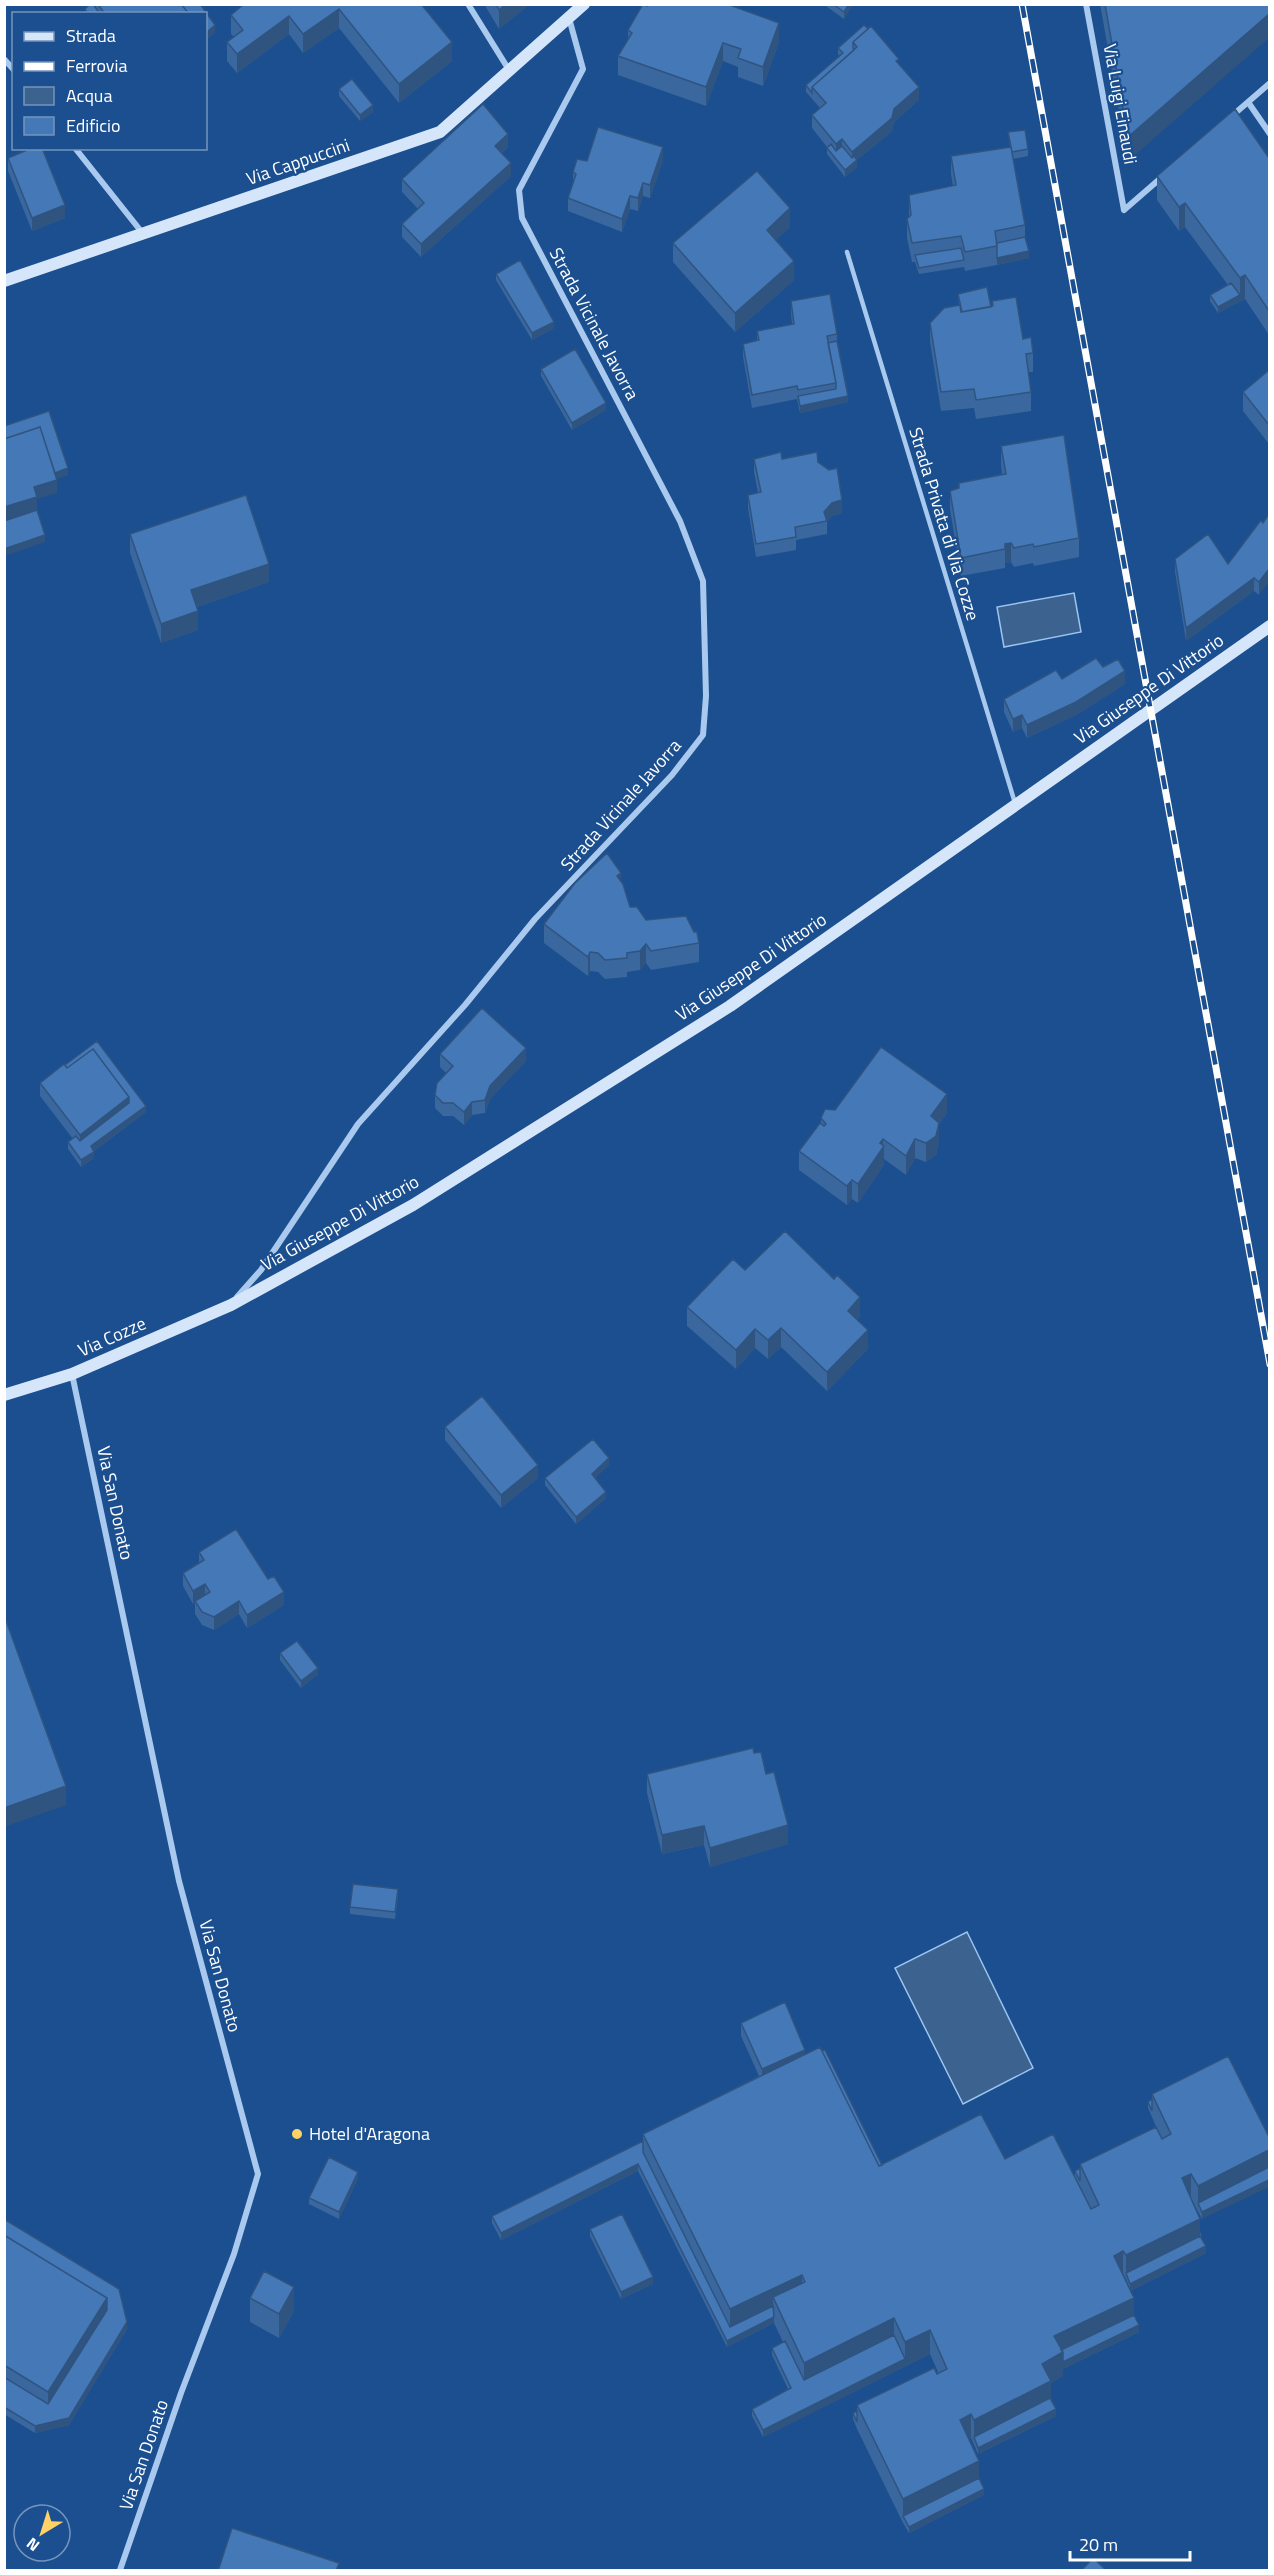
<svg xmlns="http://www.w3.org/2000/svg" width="1274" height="2575" viewBox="0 0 1274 2575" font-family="'Titillium Web',sans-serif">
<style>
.water{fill:#3c6290;stroke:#9cc4f0;stroke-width:1.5}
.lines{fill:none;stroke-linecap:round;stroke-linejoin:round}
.lane{stroke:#a9c9ee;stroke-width:4.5}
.street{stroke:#a9c9ee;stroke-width:6}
.secondary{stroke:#d6e6fa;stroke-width:12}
.rail-casing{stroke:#fff;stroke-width:7}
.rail{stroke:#1b4f8f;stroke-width:4.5;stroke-dasharray:14;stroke-linecap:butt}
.wall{fill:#3a679d}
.shaded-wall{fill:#305480}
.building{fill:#4478b7;stroke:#305480;stroke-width:1.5}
.poi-dot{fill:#ffd166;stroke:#1b4f8f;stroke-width:2}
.labels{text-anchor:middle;stroke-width:4.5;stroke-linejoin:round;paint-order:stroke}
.street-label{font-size:18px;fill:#fff;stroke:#1b4f8f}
.poi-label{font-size:18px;fill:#fff;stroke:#1b4f8f;text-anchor:start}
</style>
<rect width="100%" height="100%" fill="#1b4f8f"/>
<path class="water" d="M1074,593l7,39 -77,15 -7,-40z
M967,1932l66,136 -70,36 -68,-136z"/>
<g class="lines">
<path class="lane" d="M847,252l168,551"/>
<path class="street" d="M468,4l41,66
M1086,4l38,206
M4,59l10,11
M1248,102l22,32
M1233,115l37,-32
M75,148l69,87
M1124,210l38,-33
M237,1297l24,-27 97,-146 107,-119 70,-86 137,-144 31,-40 3,-39 -3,-115 -23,-60 -158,-303 -3,-28 64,-121 -14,-51
M72,1374l107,507 79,293 -24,80 -53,139 -61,177"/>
<path class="secondary" d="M4,281l436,-149 144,-128
M4,1395l68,-21 159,-69 182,-100 317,-199 540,-380"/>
<g class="rail-casing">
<path id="rail" d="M1022,4l248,1360"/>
</g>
<use href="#rail" class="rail"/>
</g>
<path class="wall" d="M90,4h3l3,4v-4h104l15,21v7l-9,8v-26h-121v-5z
M421,4l31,57 -53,42 -60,-75 -36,25 -14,-19 -52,39 -10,-12v-19l7,-5 -3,-3v-19z
M484,4h46l-31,25z
M823,4h30l-9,15z
M1100,4h169l-141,157z
M647,6l132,36 -16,44 -25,-9v-10l-15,-6 -17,45 -88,-31v-19l10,-16v-10z
M864,25l35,40 20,35 -25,22 -2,9 -35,29v7l-12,10 -18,-23v-7l-15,-19v-13l8,-7 -14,-16v-7l34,-29 -2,-2v-6z
M339,89l34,23 -13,9 -21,-25z
M1008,132l20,17v7l-15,3 12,66v12l4,21 -32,7 -32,6 -1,-4 -45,7 -4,-12h-3l-5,-24v-19l2,-2v-22l44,-9 -2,-12v-18l59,-9z
M508,147l-6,6 9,23 -90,81 -19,-20v-13l16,-15 -16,-17v-13z
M8,158l57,60 -33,13 -24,-60z
M1269,158v177l-24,-36 -27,14 -8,-12v-6l18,-10 -43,-58 -6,4 -22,-31v-24z
M663,160l-13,38 -7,-2 -5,15 -8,-2 -8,23 -54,-21v-13l5,-15v-11l14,-11z
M790,227l-14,13 18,40 -59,52 -62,-70v-19z
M496,274l58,54 -22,12 -36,-60z
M958,294l33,13h1v-6l41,52v19h-5l3,20v19l-55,8 -2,-11 -33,3 -11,-69v-19l29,-18z
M791,301l46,33v7l11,61 -48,11 -3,-14 -45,9 -9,-51v-13l14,-4v-9l35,-7 -1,-10z
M541,369l65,41 -34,20 -31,-54z
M1269,370v74l-26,-33v-19z
M1001,446l78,92v19l-45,9 -1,-3 -19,4 -3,-5 -6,1v5l-44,8 -11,-67v-18l9,-2v-6l43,-9 -1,-9z
M754,459h28l36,3 24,51 -10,3 -5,6v12l-31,6v10l-40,7 -8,-49v-13l10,-2 -4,-21z
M1261,520l-2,75 -5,-4 -68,50 -11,-69v-13l53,5z
M130,534l139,48 -72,25 1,23 -37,13 -31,-90z
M1103,667l22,17 -49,31 -49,23 -5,-10 -9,4 -9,-20v-13l58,-20z
M621,882l9,25 16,13 53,23v19l-48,8 -5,-7 -6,7 -13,2v5l-22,2 -7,-7 -8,-1 -2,5 -44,-33v-19z
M440,1054l86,7 -36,38 -5,14 -13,2 -8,10 -11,-9h-10l-8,-8v-13l11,-22 -6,-6z
M40,1083l106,29 -52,39v7l-13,9 -13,-18v-7l5,-3 -33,-43z
M835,1110l112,3 -8,11v18l-3,13 -10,7 -11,-4 -9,17 -22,-16v6l-26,38 -6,-4 -5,6 -48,-35v-19l22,-27v-6z
M745,1270l115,46 -3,4 11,29 -41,42 -46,-44 -13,12 -13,-11 -19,21 -49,-43v-19z
M445,1427l93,51 -37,30 -56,-68z
M609,1465l-14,13 11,20 -30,26 -31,-39v-7z
M199,1552l85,53 -37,23 -8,-14 -25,16 -12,-5 -7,-11v-11l-2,1 -10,-18v-13l16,-10z
M280,1653l38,21 -17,14 -21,-28z
M754,1753l12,21 22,70 -78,23 -6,-22 -42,9 -15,-61v-19z
M398,1896l-3,23 -45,-5v-7z
M741,2023l64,31 77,111 123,-6 70,18v-6l5,-3v-4l81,-26 -13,-30v-6l4,-3v-5l76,-38 -26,163 -11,-21 15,55 -76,38 -4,-12 -3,-4 16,57 -76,37v7l-12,7v15l5,18 -78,38 -7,-16 -2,2 15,55 -75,38 -6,-10 -46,-94 -4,-10v-6l4,-2v-6l81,-33 -8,-18 -167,83 -11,-21v-7l36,-20 -16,-34v-7l11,-6 -9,-19 -47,24 -89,-176 -137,69 -9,-17v-7l151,-75v-7l116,-58 -18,-40z
M358,2178l-19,41 -30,-15v-6z
M4,2219l123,110 -58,96 -34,8 -31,-19z
M590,2229l63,55 -32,15 -31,-63z
M250,2298l44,13 -15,27 -29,-16z"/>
<path class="shaded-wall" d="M506,4h24l-31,25v-19z
M849,4h4l-9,15v-7z
M339,9v19l-36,25v-19z
M1269,14v24l-141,123v-24z
M289,16v18l-52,39v-19z
M779,23v19l-16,44v-19z
M215,25v7l-9,8v-7z
M452,42v19l-53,42v-19z
M723,43v18l-17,45v-19z
M919,87v13l-25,22 -2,9 -35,29v7l-12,10v-7l7,-5v-13l42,-43z
M373,105v7l-13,9v-6z
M508,134v13l-13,12v-13z
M842,139v13l-6,5v-13z
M663,147v13l-13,38v-13z
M511,163v13l-90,81v-13z
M643,183v13l-5,15v-13z
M630,196v13l-8,23v-13z
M1185,203v24l-6,4v-24z
M65,205v13l-33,13v-13z
M790,208v19l-23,22v-19z
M1029,251v7l-32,7v-7z
M794,261v19l-59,52v-19z
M1245,275v24l-27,14v-6l22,-12v-17z
M554,322v6l-22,12v-7z
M848,396v6l-48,11v-7z
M606,403v7l-34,20v-7z
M68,468v7l-15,5v-6z
M57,480v13l-20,6v11l-33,10v-13l30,-20z
M842,500v13l-10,3 -5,6 -3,-10 8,-9z
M45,535v7l-41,14v-7z
M1011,543v19l-6,1v-19z
M269,564v18l-78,27v-19z
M1269,569v13l-10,13v-13z
M1254,578v13l-68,50v-13z
M198,611v19l-37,13v-19z
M1125,671v13l-49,31 -49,23v-13z
M1022,715v13l-9,4v-13z
M621,873v19l-4,-16z
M646,944v19l-6,7v-19z
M590,952v19l-2,5v-19z
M526,1048v13l-36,38 -5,14v-13l5,-14z
M947,1094v19l-8,11v18l-3,13 -10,7v-19l5,-27z
M129,1097v13l-49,38v-13z
M472,1102v13l-8,10v-13z
M146,1106v6l-55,41v-7z
M883,1139v10l1,-3v19l-26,38v-19z
M915,1139v19l-9,17v-19z
M94,1152v6l-13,9v-7z
M852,1180v19l-5,6v-19z
M860,1297v19l-12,14v-19z
M781,1328v19l-13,12v-19z
M755,1329v19l-19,21v-19z
M868,1330v19l-41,42v-19z
M609,1458v7l-17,16v-7z
M538,1465v13l-37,30v-13z
M606,1492v6l-30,26v-7z
M205,1584v13l-12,7v-13z
M284,1592v13l-37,23v-13z
M239,1601v13l-25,16v-13z
M318,1668v6l-17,14v-7z
M66,1786v19l-62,22v-19z
M788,1825v19l-78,23v-19z
M704,1826v19l-42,9v-19z
M805,2050v13l-43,19v-13z
M1269,2150v24l-71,29v7v-24z
M638,2164v7l-137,69v-7z
M358,2172v6l-19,41v-7z
M1191,2174v24l-9,4v-24z
M1269,2180v7l-67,32v-7z
M1200,2219v24l-74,30v-18z
M1206,2246v7l-76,38v-7z
M1123,2251v24l-9,5v-24z
M802,2275v24l-29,-2v16l-43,20v-24z
M653,2277v7l-32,15v-7z
M294,2287v24l-15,27v-24z
M107,2298v19l-59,93v-18z
M1134,2298v24l5,3v7l-76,37v7l-12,7v22l-77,32v-17l68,-56 12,-28z
M774,2317v6l-47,24v-6z
M894,2318v24l-90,45v-24z
M127,2322v7l-58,96 -34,8v-7z
M930,2330v24l-167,83v-7l142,-71v-17z
M1056,2409v7l-78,38v-6z
M971,2414v24l-11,6v-24z
M979,2461v24l-76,31v7v-24z
M984,2489v6l-75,38v-6z"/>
<path class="building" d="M90,4h3l7,10h-12l-3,-5z
M98,4h83l8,10h-84z
M181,4h19l15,21 -9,8v-19h-17z
M244,4h177l31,38 -53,42 -60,-75 -36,25 -14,-18 -52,38 -10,-12 16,-12 -12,-15z
M496,4h10l-7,6z
M643,4l4,2 1,-2h79l52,19 -16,44 -25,-9 3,-9 -18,-6 -17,44 -88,-31 14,-23 -4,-3z
M833,4h16l-5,8z
M1105,4h164v10l-141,123z
M864,25l4,4 -15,13v6l1,2 -42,37v6l-6,-8 37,-32 -5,-5z
M871,26l28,33 -3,2 23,26 -25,22 -2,9 -40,34 -10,-13 -6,5 -24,-29 14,-12 -14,-16 45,-40 -4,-5z
M352,79l21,26 -13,10 -21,-26z
M483,104l25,30 -13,12 16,17 -90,81 -19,-20 22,-21 -22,-24z
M1235,109l34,49v153l-24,-36 -5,3 -55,-75 -6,4 -22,-31z
M598,127l65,20 -13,38 -7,-2 -5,15 -8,-2 -8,23 -54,-21 8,-24 -3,-2 4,-13 10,2z
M1025,130l3,19 -16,3 -4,-20z
M831,144l5,7 6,-5 10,12 2,-2 3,4 -12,10 -18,-22z
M1011,147l14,78 -30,6 2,15 -32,6 -4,-16 -49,7 -5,-24 4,-4 -2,-20 47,-10 -5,-29z
M32,148h10l23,57 -33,13 -24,-60z
M757,171l33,37 -23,22 27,31 -59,52 -62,-70z
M1025,237l4,14 -32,7v-15z
M961,248l3,12 -45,8 -4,-13z
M520,260l34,62 -22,11 -36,-59z
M1231,283l9,12 -22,12 -8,-12z
M987,287l4,20 -29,5 -4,-18z
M830,294l7,40 -10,2 9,47 -38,7 -1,-4 -45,9 -9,-51 16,-4 -2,-9 37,-7 -3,-23z
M1016,297l7,42 8,-2 2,16 -7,1 5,38 -55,8 -2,-11 -33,3 -11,-69 14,-15 16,-3 1,7 32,-6 -1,-5z
M837,341l11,55 -48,10 -2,-10 38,-7v-6l-8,-40z
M575,349l31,54 -34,20 -31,-54z
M1269,370v55l-26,-33z
M49,411l19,57 -13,5 -15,-46 -36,12v-13z
M40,427l17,53 -23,7 3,10 -33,10v-68z
M1064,435l15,103 -45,9 -1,-3 -19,4 -3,-5 -6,1v5l-44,9 -11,-67 9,-3v-5l47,-9 -5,-28z
M781,452l1,7 35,-7 1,10 11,8 8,-2 5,32 -10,3 -8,9 3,9 -32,6 1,10 -40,7 -8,-49 13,-3 -7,-33z
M246,495l23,69 -78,26 7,21 -37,13 -31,-90z
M37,510l8,25 -41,14v-28z
M1269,514v55l-10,13 -5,-4 -68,50 -11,-69 33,-25 20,30 33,-44 2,3z
M1096,658l7,9 15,-8 7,12 -49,31 -49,23 -5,-10 -9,4 -9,-20 52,-29 6,9z
M607,853l14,20 -4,3 6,8 7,23h7l9,13 40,-4 8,16h3l2,11 -48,8 -5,-7 -6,7 -13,2v5l-22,2 -7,-7 -8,-1 -2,5 -44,-33 31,-41z
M482,1008l44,40 -36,38 -5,14 -13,2 -8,10 -11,-9h-10l-8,-8 2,-12 16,-17 -13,-12z
M97,1041l49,65 -55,40 3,6 -13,8 -13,-18 8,-6 4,5 49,-38v-6l-36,-48 -26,19 -2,-3z
M881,1047l66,47 -16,22 8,7 -3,13 -10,7 -11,-4 -9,17 -23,-17 -3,4 4,3 -26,38 -6,-4 -5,6 -48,-35 21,-28 4,3 2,-2 -5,-6 4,-9 10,1z
M93,1049l36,48 -49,38 -40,-52 24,-19 3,4z
M785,1231l49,48 3,-4 23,22 -12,14 20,19 -41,42 -46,-44 -13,12 -13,-11 -19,21 -49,-43 46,-48 12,11z
M482,1396l56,69 -37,30 -56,-68z
M593,1439l16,19 -17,16 14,18 -30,25 -31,-39z
M236,1529l32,50 6,-3 10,16 -37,23 -8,-14 -25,16 -12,-5 -7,-11 15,-9 -5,-8 -12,7 -10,-18 21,-13 -5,-8z
M4,1615l62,171 -62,22z
M297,1641l21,27 -17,13 -21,-28z
M753,1748l1,5 7,-1 5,22 8,-2 14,53 -78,23 -6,-22 -42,9 -15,-61z
M353,1884l45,5 -3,23 -45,-5z
M785,2002l20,48 -43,19 -21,-46z
M820,2047l59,119 102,-52 24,45 48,-25 38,75 8,-4 -19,-41 76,-37 6,12 9,-5 -19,-40 76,-38 41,81v13l-71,36 -7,-12 -9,4 18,41 -74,36 -3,-4 -9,5 20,42 -80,38 9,16 -21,12 9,17 -77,39 -3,-6 -11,6 19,41 -76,38 -46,-94 77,-37 3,6 10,-5 -17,-39 -25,12 -11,-24 -90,45 -31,-66 32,-15 -3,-7 -72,34 -87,-175z
M825,2050l57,115 -3,1 -57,-115z
M1152,2099v12l-4,-9z
M643,2141v11l87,175 43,-21 1,11 -47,24 -89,-177 -137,69 -9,-17z
M329,2157l29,15 -19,40 -30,-14z
M1269,2167v13l-67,32 -4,-9z
M1080,2168v13l-5,-10z
M622,2214l31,63 -32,15 -31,-63z
M4,2219l115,70 8,33 -58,96 -34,8 -31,-19v-30l44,27 59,-94v-12l-103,-63z
M4,2235l103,63 -59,94 -44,-27z
M1200,2236l6,10 -76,38 -4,-11z
M264,2271l30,16 -15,27 -29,-16z
M1134,2315l5,10 -76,37v-10l-2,-2z
M894,2335l11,24 -142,71 -11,-21 39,-21 -19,-40 13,-7 19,39z
M1050,2398l6,11 -78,39 -4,-11z
M857,2411v11l-4,-9z
M979,2478l5,11 -75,38 -6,-11z
M232,2528l107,35 -3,8h-118z
M1093,2558l14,13h-26z"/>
<circle class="poi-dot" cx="297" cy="2134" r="6"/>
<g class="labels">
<g class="street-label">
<text transform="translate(1120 104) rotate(80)" y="6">Via Luigi Einaudi</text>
<text transform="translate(298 162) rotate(-19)" y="6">Via Cappuccini</text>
<text transform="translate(594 324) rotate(62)" y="6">Strada Vicinale Javorra</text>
<text transform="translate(944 524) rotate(73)" y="6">Strada Privata di Via Cozze</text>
<text transform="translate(1149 689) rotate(-35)" y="6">Via Giuseppe Di Vittorio</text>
<text transform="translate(621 805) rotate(-48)" y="6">Strada Vicinale Javorra</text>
<text transform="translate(751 967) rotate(-34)" y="6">Via Giuseppe Di Vittorio</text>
<text transform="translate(340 1223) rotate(-29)" y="6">Via Giuseppe Di Vittorio</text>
<text transform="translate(112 1337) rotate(-24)" y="6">Via Cozze</text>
<text transform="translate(115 1503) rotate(78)" y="6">Via San Donato</text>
<text transform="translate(220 1976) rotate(75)" y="6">Via San Donato</text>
<text transform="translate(144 2455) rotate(-71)" y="6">Via San Donato</text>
</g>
<g class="poi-label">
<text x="309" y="2140">Hotel d'Aragona</text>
</g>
</g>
<rect width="1274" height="2575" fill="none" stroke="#ffffff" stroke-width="12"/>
<rect x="12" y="12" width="195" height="138" fill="#1b4f8f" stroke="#7695bc" stroke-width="1.5"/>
<rect x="24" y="32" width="30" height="9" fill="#d6e6fa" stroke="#7695bc" stroke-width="1.5"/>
<text x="66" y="42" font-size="18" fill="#ffffff">Strada</text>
<rect x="24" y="62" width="30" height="9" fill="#ffffff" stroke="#7695bc" stroke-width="1.5"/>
<text x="66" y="72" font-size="18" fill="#ffffff">Ferrovia</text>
<rect x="24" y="87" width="30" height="18" fill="#3c6290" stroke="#7695bc" stroke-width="1.5"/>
<text x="66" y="102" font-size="18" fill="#ffffff">Acqua</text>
<rect x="24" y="117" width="30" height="18" fill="#4478b7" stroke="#7695bc" stroke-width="1.5"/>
<text x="66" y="132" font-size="18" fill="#ffffff">Edificio</text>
<g transform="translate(42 2533) rotate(218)"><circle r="28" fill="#1b4f8f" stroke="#7695bc" stroke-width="1.5"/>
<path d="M0-4.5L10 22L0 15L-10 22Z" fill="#ffd166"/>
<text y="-9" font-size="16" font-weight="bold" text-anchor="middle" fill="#ffffff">N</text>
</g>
<path d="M1070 2551v9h120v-9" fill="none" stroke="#ffffff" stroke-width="3"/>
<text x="1079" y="2551" font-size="18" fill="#ffffff" stroke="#1b4f8f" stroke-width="4.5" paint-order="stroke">20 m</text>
</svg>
